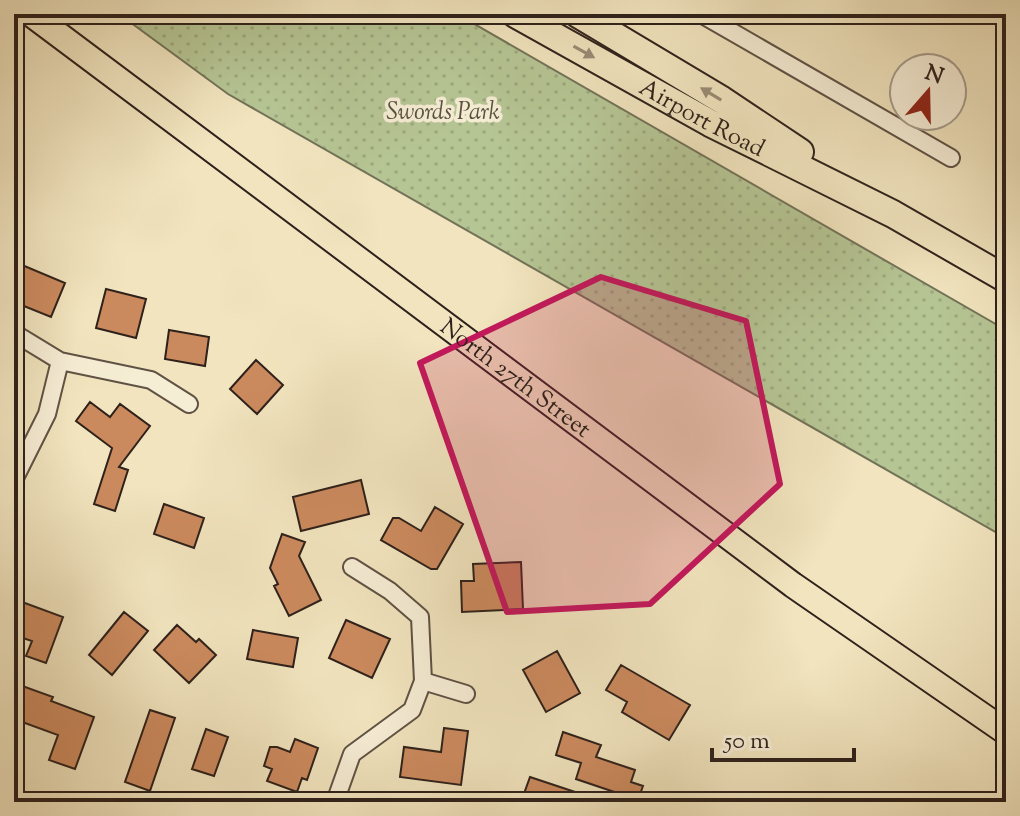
<svg xmlns="http://www.w3.org/2000/svg" width="1020" height="816" viewBox="0 0 1020 816" font-family="'Sorts Mill Goudy',serif">
<style>
.park{fill:url(#park-dots);stroke:#727358;stroke-width:2}
.building{fill:#cb8a5e;stroke:#2e211b;stroke-width:2}
.lines{fill:none;stroke-linecap:round;stroke-linejoin:round}
.minor-casing{stroke:#5f5244;stroke-width:20}
.secondary-casing{stroke:#2e211b;stroke-width:26}
.primary-casing{stroke:#2e211b;stroke-width:28}
.trunk-casing{stroke:#2e211b;stroke-width:30}
.minor{stroke:#f6edd5;stroke-width:16}
.secondary{stroke:#f6edd5;stroke-width:22}
.primary{stroke:#f1e4be;stroke-width:24}
.trunk{stroke:#f1e4be;stroke-width:26}
.oneway{fill:#998c75}
.marked{fill:#c2185b;fill-opacity:0.2;stroke:#c2185b;stroke-width:6;stroke-linejoin:round}
.labels{text-anchor:middle;stroke-width:7;stroke-linejoin:round;paint-order:stroke}
.park-label{font-size:24px;font-style:italic;fill:#57523f;stroke:#f6edd5}
.street-label{font-size:24px;fill:#2e211b;stroke:#f6edd5}
</style>
<defs>
<pattern id="park-dots" width="8" height="8" patternUnits="userSpaceOnUse" patternTransform="scale(2)"><rect width="8" height="8" fill="#b6c594"/><path d="M2 2h.1M6 6h.1" fill="none" stroke="#9da97f" stroke-width="1.8" stroke-linecap="round"/></pattern>
</defs>
<rect width="100%" height="100%" fill="#f1e4be"/>
<filter id="stains"><feTurbulence type="fractalNoise" baseFrequency=".0025" numOctaves="4"/><feColorMatrix values="0 0 0 0 .2 0 0 0 0 .09 0 0 0 0 .02 0 0 0 .5 -.17"/></filter>
<radialGradient id="worn" r=".72"><stop offset=".6" stop-color="#630" stop-opacity="0"/><stop offset="1" stop-color="#630" stop-opacity=".3"/></radialGradient>
<path class="park" d="M119,14h338l549,316v208l-778,-444z"/>
<path class="building" d="M22,265l43,18 -14,34 -37,-15v-19z
M106,289l40,10 -10,39 -40,-10z
M169,330l40,7 -4,29 -40,-7z
M256,360l27,25 -26,29 -27,-25z
M90,402l20,15 10,-13 30,22 -31,41 9,3 -13,41 -21,-7 18,-56 -36,-27z
M361,480l8,34 -68,17 -8,-34z
M164,504l40,14 -10,30 -40,-14z
M435,507l28,17 -26,45h-6l-50,-29 12,-22h6l22,13z
M282,534l23,8 -6,14 22,44 -32,16 -15,-30 4,-2 -8,-16z
M521,562l2,47 -61,3 -1,-31h13l-1,-17z
M14,599l49,18 -17,46 -20,-7 6,-15 -18,-6z
M124,612l24,19 -36,44 -23,-20z
M346,620l44,19 -18,39 -43,-20z
M177,625l19,17 3,-3 17,16 -27,28 -35,-33z
M253,630l45,8 -5,29 -46,-8z
M557,651l23,42 -34,19 -23,-42z
M621,665l69,40 -21,35 -47,-28 5,-10 -21,-12z
M14,683l39,14 -2,4 43,16 -19,52 -26,-9 9,-25 -44,-16z
M150,710l25,8 -25,73 -25,-9z
M444,728l24,3 -7,54 -61,-8 4,-30 37,5z
M206,729l22,8 -14,39 -22,-7z
M563,732l38,13 -5,12 39,13 -4,12 12,4 -5,14 -62,-21 5,-16 -25,-8z
M295,739l23,9 -11,32 -5,-2 -5,14 -30,-11 5,-12 -8,-3 6,-19h7l13,5z
M530,777l66,22 -1,3h-74z"/>
<g class="lines">
<g class="minor-casing">
<path id="minor" d="M701,14l250,144
M14,333l46,28 -13,53 -33,66
M60,361l91,19 38,24
M423,681l43,13
M335,802l17,-48 60,-44 11,-29 -3,-64 -30,-26 -38,-24"/>
</g>
<g class="secondary-casing">
<path id="secondary" d="M14,801l2,1"/>
</g>
<g class="primary-casing">
<g id="primary">
<path id="s1" d="M31,14l762,571 213,147"/>
</g>
</g>
<g class="trunk-casing">
<g id="trunk">
<path id="s2" d="M515,14l195,109 183,91 113,65"/>
<path d="M578,14l144,86 78,52"/>
</g>
</g>
<use href="#minor" class="minor"/>
<use href="#secondary" class="secondary"/>
<use href="#primary" class="primary"/>
<use href="#trunk" class="trunk"/>
</g>
<defs><path id="oneway-solid" d="M-6-.8H1V-3.2L6.5 0L1 3.2V.8H-6Z" transform="scale(2)"/></defs>
<g class="oneway">
<use href="#oneway-solid" transform="translate(584 52) rotate(29)"/>
<use href="#oneway-solid" transform="translate(711 94) rotate(-149)"/>
</g>
<path class="marked" d="M601,277l145,44 34,163 -130,120 -143,8 -87,-249z"/>
<g class="labels">
<g class="park-label">
<text x="443" y="119">Swords Park</text>
</g>
<g class="street-label">
<text dy="8" stroke="none"><textPath href="#s2" startOffset="214">Airport Road</textPath></text>
<text dy="8" stroke="none"><textPath href="#s1" startOffset="606">North 27th Street</textPath></text>
</g>
</g>
<rect width="1020" height="816" fill="none" stroke="#f1e4be" stroke-width="48"/>
<rect x="16" y="16" width="988" height="784" fill="none" stroke="#2e211b" stroke-width="4"/>
<rect x="24" y="24" width="972" height="768" fill="none" stroke="#2e211b" stroke-width="2"/>
<g transform="translate(928 92) rotate(20)"><circle r="38" fill="#f6edd5" stroke="#a69b8b" stroke-width="2"/>
<path d="M0-6L14 30L0 20L-14 30Z" fill="#8f2418"/>
<text y="-12" font-size="22" font-weight="bold" text-anchor="middle" fill="#2e211b">N</text>
</g>
<path d="M712 748v12h142v-12" fill="none" stroke="#2e211b" stroke-width="4"/>
<text x="724" y="748" font-size="24" fill="#2e211b" stroke="#f6edd5" stroke-width="6" paint-order="stroke">50 m</text>
<rect width="100%" height="100%" filter="url(#stains)"/>
<rect width="100%" height="100%" fill="url(#worn)"/>
</svg>
